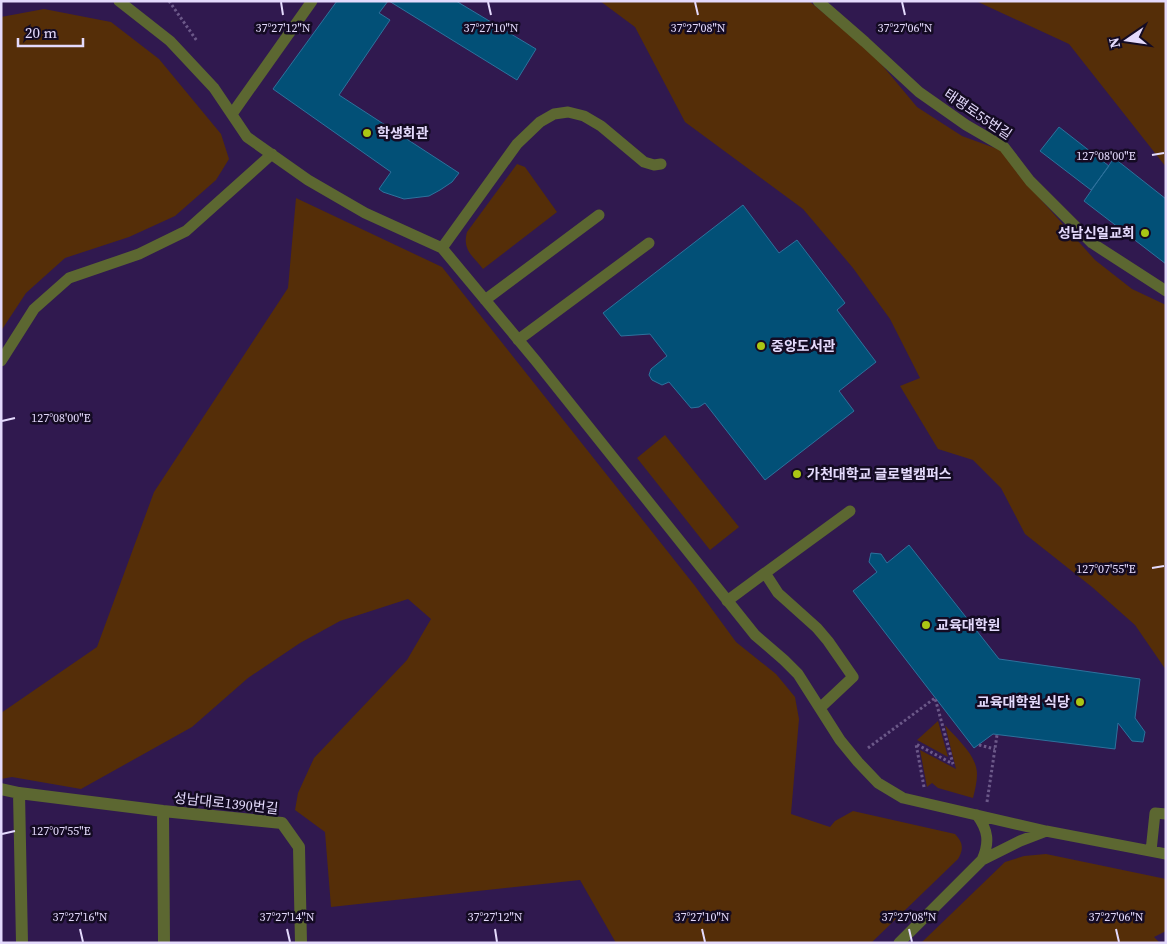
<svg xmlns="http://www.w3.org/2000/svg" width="1167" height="944" viewBox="0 0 1167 944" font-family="'Source Serif 4','Noto Sans KR',serif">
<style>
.green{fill:#552e08}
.building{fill:#025077;stroke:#2d729d}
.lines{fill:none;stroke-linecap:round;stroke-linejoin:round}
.path{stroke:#6c5989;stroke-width:3;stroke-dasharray:2.5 2.5;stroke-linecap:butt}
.lane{stroke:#5c6731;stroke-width:11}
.street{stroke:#5c6731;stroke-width:12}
.ticks{fill:none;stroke:#e4dafc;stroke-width:2}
.poi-dot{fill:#abc614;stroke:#140b23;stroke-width:2}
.labels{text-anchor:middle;stroke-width:5;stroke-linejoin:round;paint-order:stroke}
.street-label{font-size:14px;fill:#e4dafc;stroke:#140b23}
.poi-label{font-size:14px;font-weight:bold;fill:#e4dafc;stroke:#140b23;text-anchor:start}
.ticks-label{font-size:12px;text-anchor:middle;fill:#e4dafc;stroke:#140b23;stroke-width:5;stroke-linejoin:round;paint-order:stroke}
</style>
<rect width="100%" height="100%" fill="#30194f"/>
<path class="green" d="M600,1h209l63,52 45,54 45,29 41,15 15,23 77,86 37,29 34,16v365l-31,-45 -43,-38 -67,-53 -24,-46 -28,-28 -35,-11 -38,-63 20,-8 -30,-59 -37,-51 -50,-59 -118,-87 -50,-95z
M976,1h190v166l-97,-123z
M44,9l67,13 48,37 62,75 8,25 -13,21 -41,36 -46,21 -64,21 -39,35 -25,38v-314z
M517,164l8,3 32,45 -74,57c-10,-13 -21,-19 -16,-37z
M296,198l146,69 253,319 41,56 40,32 19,23 4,22 -8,95 39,13 5,-6 18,-10 102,23c8,8 9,15 3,25l-87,84h-255l-36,-63 -249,27 -6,-75 -30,-22 3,-17 16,-35 93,-98 24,-41 -23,-20 -68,22 -40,22 -52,35 -56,49 -111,62 -69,-12 -11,2v-66l96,-66 57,-155 134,-204z
M665,435l74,92 -29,23 -73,-92z
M938,721l10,36 -31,-17z
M945,725c11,13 32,30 32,49 0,8 -2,16 -4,24l-35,-10 -6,-5 -5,4 -7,-37 36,19z
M1046,854l120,25v52l-12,6 6,6h-239l84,-81 19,-6z"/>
<path class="building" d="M337,1h51l-9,12 11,7 -51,75 120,78 -7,9 -12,8 -11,6 -25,3 -21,-7 -4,-3 12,-17 -118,-83z
M389,1h67l80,48 -19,31z
M1059,127l50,39 -18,24 -51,-39z
M1114,158l52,41v65l-82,-63z
M743,205l36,48 18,-13 48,63 -8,7 39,52 -37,29 15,20 -89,69 -60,-77 -6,4 -8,1 -22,-26 -7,3 -10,-5 -3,-5 2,-6 16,-13 -17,-22 -29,2 -18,-23z
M909,545l90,114 141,20 -5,39 10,14 -2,10 -11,-1 -14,-18 -3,26 -122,-15 -19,14 -121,-157 24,-19 -8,-10 2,-9 10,1 6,9z"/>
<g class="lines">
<path class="path" d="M169,1l28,40
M979,745l16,4
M868,748l67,-50 18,66
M924,787l-8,-43 37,20
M987,802l10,-67"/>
<path class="lane" d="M119,1l51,40 44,47 33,49 61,43 57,33 77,35 94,113 219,274 29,25 14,14 42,66 18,22 20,21 25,15 143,33 120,23
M818,1l47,41 54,50 47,33 38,22 26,34 62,62 74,48
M232,114l80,-113
M442,248l75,-104 23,-22 14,-8 14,-2 16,4 17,10 43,36 10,3 7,-1
M485,300l114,-85
M518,340l131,-97
M1,361l33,-52 35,-31 70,-24 47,-23 86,-77
M765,573l85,-62
M727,601l38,-28 13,20 39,35 11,13 25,36 -33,31
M1151,851l4,-38 11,1
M982,860l38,-19 26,-10
M899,943l83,-83c8,-18 6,-30 -5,-45"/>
<path class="street" d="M1,789l18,4 144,18 119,12 17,24 2,96
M19,793l3,150
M163,811l1,132"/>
</g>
<path class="ticks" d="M281,2l2,13M488,2l3,13M695,2l3,13M902,2l3,13M1152,155l12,-2M2,421l13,-3M1152,568l12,-2M2,834l13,-3M80,929l3,13M287,929l3,13M495,929l2,13M702,929l3,13M909,929l3,13M1116,929l3,13"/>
<g class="poi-dot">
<circle cx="367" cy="133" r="5"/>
<circle cx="1145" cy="233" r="5"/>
<circle cx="761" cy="346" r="5"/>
<circle cx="797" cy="474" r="5"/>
<circle cx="926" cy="625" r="5"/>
<circle cx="1080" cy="702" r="5"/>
</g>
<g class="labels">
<g class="street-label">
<text transform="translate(978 114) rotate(34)" y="5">태평로55번길</text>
<text transform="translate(226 803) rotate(6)" y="5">성남대로1390번길</text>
</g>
<g class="poi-label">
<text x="377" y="138">학생회관</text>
<text x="1135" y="238" text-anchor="end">성남신일교회</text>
<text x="771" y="351">중앙도서관</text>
<text x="807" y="479">가천대학교 글로벌캠퍼스</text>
<text x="936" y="630">교육대학원</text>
<text x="1070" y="707" text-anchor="end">교육대학원 식당</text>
</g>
</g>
<g class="ticks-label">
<text x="283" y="32">37°27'12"N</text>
<text x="491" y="32">37°27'10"N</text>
<text x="698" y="32">37°27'08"N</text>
<text x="905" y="32">37°27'06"N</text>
<text x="1106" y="160">127°08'00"E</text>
<text x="61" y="422">127°08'00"E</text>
<text x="1106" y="573">127°07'55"E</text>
<text x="61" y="835">127°07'55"E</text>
<text x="80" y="921">37°27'16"N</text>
<text x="287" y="921">37°27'14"N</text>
<text x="495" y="921">37°27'12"N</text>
<text x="702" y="921">37°27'10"N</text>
<text x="909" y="921">37°27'08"N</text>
<text x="1116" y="921">37°27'06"N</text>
</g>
<rect width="1167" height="944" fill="none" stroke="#e4dafc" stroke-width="5"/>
<g transform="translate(1127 40) rotate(257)" stroke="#140b23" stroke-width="4" paint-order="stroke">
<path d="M0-4L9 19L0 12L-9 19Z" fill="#e4dafc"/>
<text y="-8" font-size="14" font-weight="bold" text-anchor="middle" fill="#e4dafc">N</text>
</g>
<path d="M18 38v8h65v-8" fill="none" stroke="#e4dafc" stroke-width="2.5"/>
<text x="25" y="38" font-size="15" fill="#e4dafc" stroke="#140b23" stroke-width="4" paint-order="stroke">20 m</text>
</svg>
